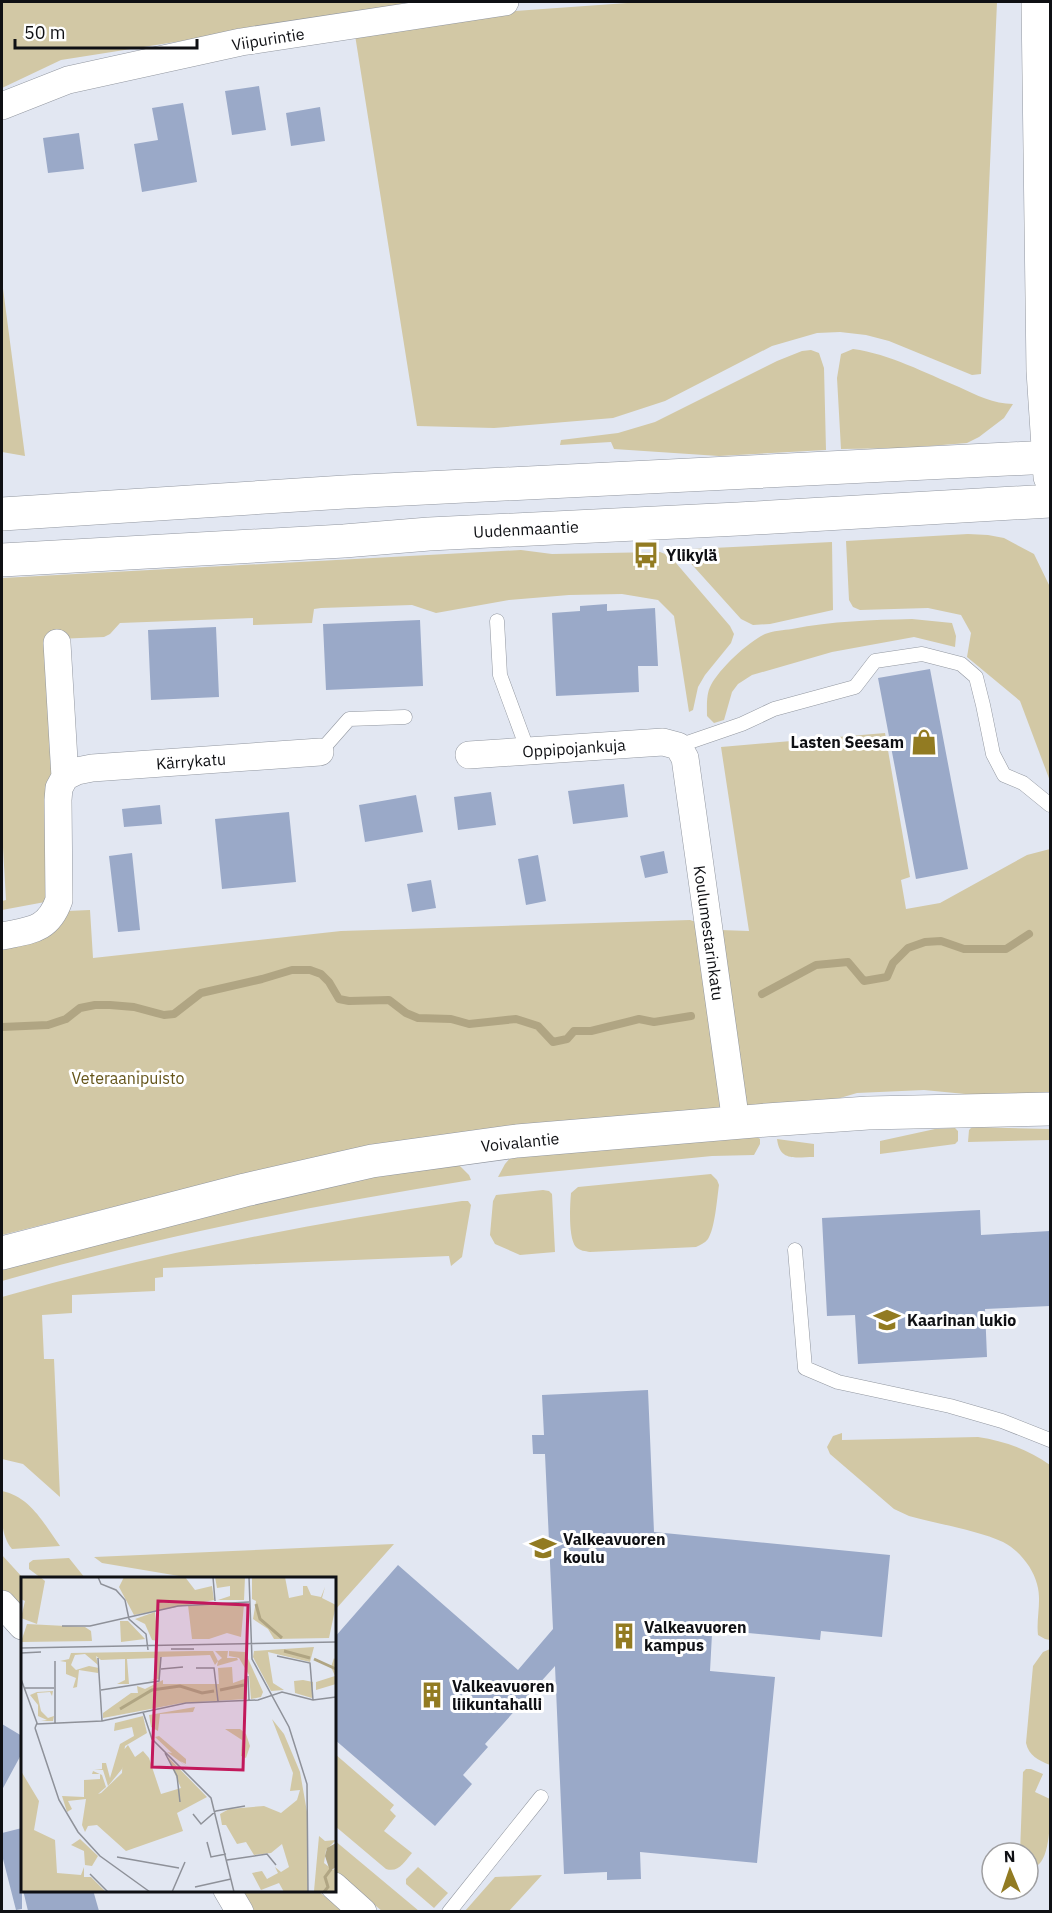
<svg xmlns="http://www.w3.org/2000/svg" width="1052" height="1913" viewBox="0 0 1052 1913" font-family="'IBM Plex Sans',sans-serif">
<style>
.green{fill:#d2c8a5}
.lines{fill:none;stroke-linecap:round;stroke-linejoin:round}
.stream{stroke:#b0a583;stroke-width:8}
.building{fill:#9aa9c8}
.service-casing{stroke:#9297a0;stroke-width:15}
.minor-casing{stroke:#9297a0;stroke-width:28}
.tertiary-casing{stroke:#9297a0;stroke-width:34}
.secondary-casing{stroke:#9297a0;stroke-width:34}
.service{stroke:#fff;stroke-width:14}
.minor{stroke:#fff;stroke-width:27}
.tertiary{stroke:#fff;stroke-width:33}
.secondary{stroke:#fff;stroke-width:33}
.labels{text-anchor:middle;stroke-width:6;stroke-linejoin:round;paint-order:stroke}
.street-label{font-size:16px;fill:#0f1014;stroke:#fff}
.poi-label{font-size:16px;font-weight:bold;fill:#0f1014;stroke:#fff;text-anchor:start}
.park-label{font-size:16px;fill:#65551b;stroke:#fff}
.inset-river{fill:none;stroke:#b0a583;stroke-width:3}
.inset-road{fill:none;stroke:#8e9199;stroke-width:1.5}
.view{fill:#c2185b;fill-opacity:0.15;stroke:#c2185b;stroke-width:3}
.inset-edge{fill:none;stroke:#0f1014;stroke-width:3}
</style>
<rect width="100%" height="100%" fill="#e2e7f2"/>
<path class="green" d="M2,2h407l-50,11 -298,47 -59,28z
M641,2h356l-16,372 -9,1 -83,-34 -23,-6 -26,-3 -23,1 -45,13 -107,55 -52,17 -119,10 -77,-2 -62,-391 104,-20z
M2,281l23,175 -23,-4z
M853,349c37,5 72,24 106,38 17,8 35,17 54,17l-9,14 -25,19 -12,6 -62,5 -64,1 -4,-71 4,-24z
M811,350l8,3 5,15 2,82 -107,6 -105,-7 -3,-7 -51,3 1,-5 57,-7 37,-11 122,-61 25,-10z
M968,534l20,1 16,3 30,16 16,33v194l-30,-80 -53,-44 4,-24 -10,-18 -33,-7 -68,2 -7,-3 -4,-7 -3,-59z
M832,542l1,68 -63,14 -17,1 -12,-6 -55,-61 1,-5 5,-4z
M521,550l31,4 108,-2 10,4 60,70 4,8 -3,9 -26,32 -7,12 -5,23 -4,2 -15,-96 -16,-16 -36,-6 -53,1 -60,5 -73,13 -24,-8 -91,3 -7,1 -2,14 -59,2v-7l-133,5 -10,11 -6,3 -47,2 -5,127 -6,45 2,78 -3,13 -43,8v-9l4,-1 -4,-70v-252z
M912,619l40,4 4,13 -1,11 -41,-10 -82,15 -80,23 -14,9 -6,8 -8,28 -10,3 -7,-7c0,-10 -1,-22 4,-31 9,-17 37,-43 54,-51 8,-3 19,-4 27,-5 40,-8 80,-9 120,-10z
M885,733l25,144 -9,3 5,29 34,-6 87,-48 23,-6v243l-54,5 -72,-7 -67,3 -51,15 -625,82 -179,45v-288l65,-36 23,-1 3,48 248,-27 349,-11 30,10 29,1 -28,-184z
M972,1127l78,2v11l-82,2 1,-12z
M955,1128l3,3v10l-3,3 -75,10v-13l55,-12z
M756,1136l4,3v5l-6,11 -42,1 -214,21 7,-13 7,-8z
M777,1139l37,5v13c-19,0 -34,5 -37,-18z
M458,1164l11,11 2,5c-158,25 -315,57 -469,101v-19l302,-74z
M711,1174l6,6 2,5c-2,14 -4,43 -11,54 -3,4 -8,6 -12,8l-106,5c-5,-1 -10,-1 -14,-5 -8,-9 -6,-42 -5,-54l7,-6z
M543,1190l6,1 3,3 3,58 -35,3 -25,-11 -5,-9 3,-34 3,-6z
M462,1201h6l3,4 -9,52 -11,9 -2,-10 -286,12v9l-8,1v13l-83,4v18l-30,2 2,44h10l6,138 -37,-33 -21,-5v-162c150,-43 305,-73 460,-96z
M842,1433v7l136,-3c26,4 50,12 72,28v175l-5,-1 -7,-4c-2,-17 4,-34 -1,-51 -4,-16 -18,-34 -34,-42 -26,-12 -66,-18 -94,-26l-15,-7 -64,-55 -3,-7 6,-11z
M2,1491c29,6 42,33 58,55l-48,3c-12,-14 -11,-38 -10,-58z
M394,1544l-59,66 -1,-32h-143l-89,-15 -8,-6z
M2,1555l21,23 -1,32 -20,-21z
M69,1558l16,20h-44l-12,-9v-6l4,-3z
M1050,1649v116c-12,-5 -21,-9 -24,-22l7,-77 10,-14z
M335,1754l59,51 -4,5 6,6 -12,15 28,22c-8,9 -13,20 -26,16l-51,-43z
M1026,1769h5l12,5 -8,18 15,7c0,18 2,72 -22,69v-15h-8l3,-81z
M334,1840l85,71h-37l-47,-39z
M418,1867l30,26 -14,15 -28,-24v-5z
M542,1875l-33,36h-44l30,-34z
M240,1891h78l25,20h-91z"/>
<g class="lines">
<path class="stream" d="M762,994l54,-29 32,-3 16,19 23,-4 6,-14 15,-15 17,-6 16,-1 23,8h42l23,-15
M2,1027l46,-2 18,-6 14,-11 15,-3h15l24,2 30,8 10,-1 27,-21 61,-14 30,-9h18l11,4 8,8 10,17 10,2 40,-1 17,13 12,5 33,1 18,5 47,-5 22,7 15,16 14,-3 7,-8h17l48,-12 15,3 37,-6"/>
</g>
<path class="building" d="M259,86l7,44 -34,5 -7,-44z
M183,103l14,79 -55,10 -8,-48 24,-4 -6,-32z
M320,107l5,34 -34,5 -5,-33z
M79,133l5,36 -36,4 -5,-35z
M607,604v7l48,-3 3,58h-20l1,26 -83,4 -4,-83 28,-2v-5z
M420,620l3,66 -97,4 -3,-66z
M216,627l3,70 -68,3 -3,-70z
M930,669l38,200 -52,10 -38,-201z
M624,784l4,33 -55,7 -5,-33z
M491,792l5,33 -38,5 -4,-33z
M416,795l7,37 -58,10 -6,-37z
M160,805l2,19 -38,3 -2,-18z
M289,812l7,70 -74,7 -7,-70z
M664,851l4,22 -23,5 -5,-22z
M132,853l8,77 -22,2 -9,-76z
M538,855l8,46 -20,4 -8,-46z
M431,880l5,28 -24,4 -5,-28z
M980,1210l1,25 69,-4v75l-65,3 2,48 -129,7 -3,-49 -28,1 -5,-98z
M648,1390l6,142 236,23 -8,82 -61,-6 -1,9 -103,-10 -1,5 -4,-1 -2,37 65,6 -18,186 -117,-11 1,27 -34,1v-8l-43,2 -9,-208 -70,78 3,3 -25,28 9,9 -37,42 -101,-87v-101l64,-73 120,105 35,-41 -8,-175h-12l-1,-19h12l-2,-40z
M2,1724l20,12v17l-20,37z
M22,1828v81l-6,1 -14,-55v-22z
M23,1890h70l6,21h-71z"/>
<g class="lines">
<g class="service-casing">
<path id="service" d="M497,621l3,54 28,76
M678,746l64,-22 32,-15 81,-22 20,-26 47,-7 39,10 15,13 7,28 10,49 11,21 19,8 27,22
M320,752l29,-33 56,-2
M795,1250l10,118 33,14 112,24 52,15 48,19
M449,1912l92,-115"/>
</g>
<g class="minor-casing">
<path id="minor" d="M2,106l66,-26 173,-38 264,-40
M469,755l194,-13 15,4 7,12 51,365
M65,777l12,-6 15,-3 228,-16
M2,936c28,-6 46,-5 57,-36l-1,-100 1,-12 6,-11 -8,-134
M2,1604l20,22
M334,1886l29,26
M227,1890l13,22"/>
</g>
<g class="tertiary-casing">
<path id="tertiary" d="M2,1253l243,-63 127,-29 145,-20 250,-21 101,-7 182,-4"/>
</g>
<g class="secondary-casing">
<path id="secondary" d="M1038,2l5,369 7,106
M2,514l343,-22 705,-35
M2,560l342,-19 85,-7 309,-15 312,-18"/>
</g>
<use href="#service" class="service"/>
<use href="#minor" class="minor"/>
<use href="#tertiary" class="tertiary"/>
<use href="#secondary" class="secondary"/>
</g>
<defs>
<g id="bus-bare" transform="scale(2.07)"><path d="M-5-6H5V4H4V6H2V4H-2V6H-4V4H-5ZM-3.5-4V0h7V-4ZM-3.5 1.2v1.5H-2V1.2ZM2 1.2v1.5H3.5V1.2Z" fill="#927b22" stroke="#fff" stroke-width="2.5" paint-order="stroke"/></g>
<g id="shop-bare" transform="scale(2.07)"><path d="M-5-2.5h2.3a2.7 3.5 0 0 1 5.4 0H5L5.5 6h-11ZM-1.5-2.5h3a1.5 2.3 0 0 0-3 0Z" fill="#927b22" stroke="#fff" stroke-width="2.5" paint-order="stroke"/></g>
<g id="school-bare" transform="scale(2.07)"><path d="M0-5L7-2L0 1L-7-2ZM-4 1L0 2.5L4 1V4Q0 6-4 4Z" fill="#927b22" stroke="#fff" stroke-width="2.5" paint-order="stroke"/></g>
<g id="building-bare" transform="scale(2.07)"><path d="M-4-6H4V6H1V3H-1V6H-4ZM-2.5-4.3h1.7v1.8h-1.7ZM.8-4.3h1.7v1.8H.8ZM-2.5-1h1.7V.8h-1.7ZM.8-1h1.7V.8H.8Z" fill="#927b22" stroke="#fff" stroke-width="2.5" paint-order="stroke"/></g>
</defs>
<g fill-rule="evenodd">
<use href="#bus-bare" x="646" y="555"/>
<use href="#shop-bare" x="924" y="742"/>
<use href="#school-bare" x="887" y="1320"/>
<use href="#school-bare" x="543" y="1548"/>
<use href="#building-bare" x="624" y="1636"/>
<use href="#building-bare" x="432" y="1695"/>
</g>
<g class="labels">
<g class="street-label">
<text transform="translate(268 39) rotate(-9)" y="6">Viipurintie</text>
<text transform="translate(526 529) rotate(-3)" y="6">Uudenmaantie</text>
<text transform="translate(574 748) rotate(-4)" y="6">Oppipojankuja</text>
<text transform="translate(191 761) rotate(-4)" y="6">Kärrykatu</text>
<text transform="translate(709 933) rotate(82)" y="6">Koulumestarinkatu</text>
<text transform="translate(520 1142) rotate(-6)" y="6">Voivalantie</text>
</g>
<g class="poi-label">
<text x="666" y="561">Ylikylä</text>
<text x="904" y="748" text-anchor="end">Lasten Seesam</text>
<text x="907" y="1326">Kaarinan lukio</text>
<text x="563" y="1545">Valkeavuoren<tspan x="563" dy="18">koulu</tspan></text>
<text x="644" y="1633">Valkeavuoren<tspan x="644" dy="18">kampus</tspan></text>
<text x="452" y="1692">Valkeavuoren<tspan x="452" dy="18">liikuntahalli</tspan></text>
</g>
<g class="park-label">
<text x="128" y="1084">Veteraanipuisto</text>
</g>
</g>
<g transform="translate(21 1577)">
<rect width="315" height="315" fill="#e2e7f2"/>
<path d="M0,0h19l5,4 -8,43 -16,-6 4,-17 -4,-2zM103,0h61l10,13 17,-4 2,14 -80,15 -15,-28zM194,0h30l-1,23h-26l12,-4v-10l-13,2zM231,0h33l4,21 14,-3v-9h4l4,9 10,2 4,-10 -3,11 14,7 -7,33 -55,1 -6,-10 -15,-10 3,-18 -4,-2zM223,27l-3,33 -14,-4 -18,6h-17l-4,-34zM134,35l3,29 -6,-1 -7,-16 -10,-5zM99,44h8l17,18 -24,3zM6,47l58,3 6,4 1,10 -71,1zM293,70l-4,15 -42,-10 5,31 11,7 -13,1 -18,-34 1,-6zM175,74h17l5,10 4,-3 -7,-7h13l-1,7h10l1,2 -21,6 1,-5 -3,4 -5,-10 -49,2 -2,22 -11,2 7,-2v-21l-28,1 2,25h-12l8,-4v-21l-24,1 -5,-4 2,9 -13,-11 -10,1 -4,10 5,5 13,-4 10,2 -1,5 -19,-3 -2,17 -4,1 3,-10 -10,-4v-12l-6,-1 9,-2 2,-6zM208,74l16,1 18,40 -2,5 -10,2 -2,-24 -10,-17 -10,-2zM313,81l2,3v23l-20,6v-8l19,-6 -4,-9zM211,90l1,16 14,-5v21l-65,4 -79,15v-5l28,-20h7l-1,-7 8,3 18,-9v4h56l-1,-16zM282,103l10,2 -1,16 -17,-5 -1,-12zM32,114l-1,5 -2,-4 -13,1 4,18 7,7 6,-2 -1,5h-12l6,-1 -9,-4v-11l-8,-10 7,-3zM174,130l-2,5 -33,2 -2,17 -7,-4 -2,-12zM122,139l4,17 -22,13 -3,23 -14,17 -5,-16 -9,-1h8v-6h4l4,15 10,-34 14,-8 -2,-9 -18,4 1,-8zM251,142l12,15 16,38 7,40 1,80h-24l-5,-9 -18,7 -9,-17 10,-2 5,8 11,-6 -3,-6 6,5 8,-5 -7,-23 -11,9 -17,2 -8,-13 -9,2 -11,-19h-4l-2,-11 9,-5 35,-3 17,7 16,-13 3,-10 -10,1 3,-18zM204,152h15l6,5 4,12 -4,12 -5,-2 1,-16zM138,159l27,23v5l-6,-3 9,7 -22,-16 5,1 -17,-16zM107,168l7,12 8,-6 6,7 12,36 20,-6 -14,-32 40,41 -30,16 6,18 -57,20 -29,-26 -9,1 -3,6 -3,-7 4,-26 -18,2 4,8 -5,3 -5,-16 22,1v-17l16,-1v-5h-8l1,-3 9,4 4,12 -8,7 3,-1 21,-20 1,-22zM0,194l18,30 -5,29 21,10 2,33 24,2 3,-8v10h7l15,15 -85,-1zM298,259l6,5 11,-1 -10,10 -2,13 9,7 3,-3v25l-22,-1zM59,262l18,17 -6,10 -7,-1 -1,-14 -13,-6z" fill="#d2c8a5"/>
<path d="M315,266v24l-6,4 -5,-15 2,-8z" fill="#b0a583"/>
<path class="inset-river" d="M235,27l4,15 22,19M263,74l26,7M293,82l22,10M199,113l24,-5M99,132l32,-19 28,-4 22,7 12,-2M303,315l4,-5 -3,-10 6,-8"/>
<path class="inset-road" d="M77,0l3,7 15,6 9,10 4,19 17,15 2,16M192,0l2,24M228,0l3,82 37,68 18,57 1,108M41,49h28l88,-20 71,-4M0,71l315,-6M150,72h23M0,76l20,-1M256,79l33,7 3,37M77,81l4,63M175,91h18l4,33M140,92l22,-2M227,99l1,24M0,102l16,44 -2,5M4,111h29M80,113l58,-9 2,-24M122,135l9,27 59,59 23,94M34,146v-62M16,147l65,-3 84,-18 72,-3 24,-8 31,8 23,-3M14,151l24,72 19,32 22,24 50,36M144,176l12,23 3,26M172,237l8,10 15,-13 29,-5M186,265l4,15 15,-3M96,280l62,11M206,283l40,-6 9,11M69,297l18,18M174,310l36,-8M151,315l13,-30"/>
<path class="view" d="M137,24l90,4 -5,165 -91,-3z"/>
<rect width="315" height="315" class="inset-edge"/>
</g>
<rect width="1052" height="1913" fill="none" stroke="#0f1014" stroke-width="6"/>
<g transform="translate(1010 1871) rotate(358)"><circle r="28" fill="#ffffff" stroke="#9f9fa1" stroke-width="1.5"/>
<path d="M0-4.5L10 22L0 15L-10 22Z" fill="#927b22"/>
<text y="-9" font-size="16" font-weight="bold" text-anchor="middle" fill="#0f1014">N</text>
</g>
<path d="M15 39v9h182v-9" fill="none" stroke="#0f1014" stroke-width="3"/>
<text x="24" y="39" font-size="18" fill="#0f1014" stroke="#ffffff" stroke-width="4.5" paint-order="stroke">50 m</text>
</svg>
